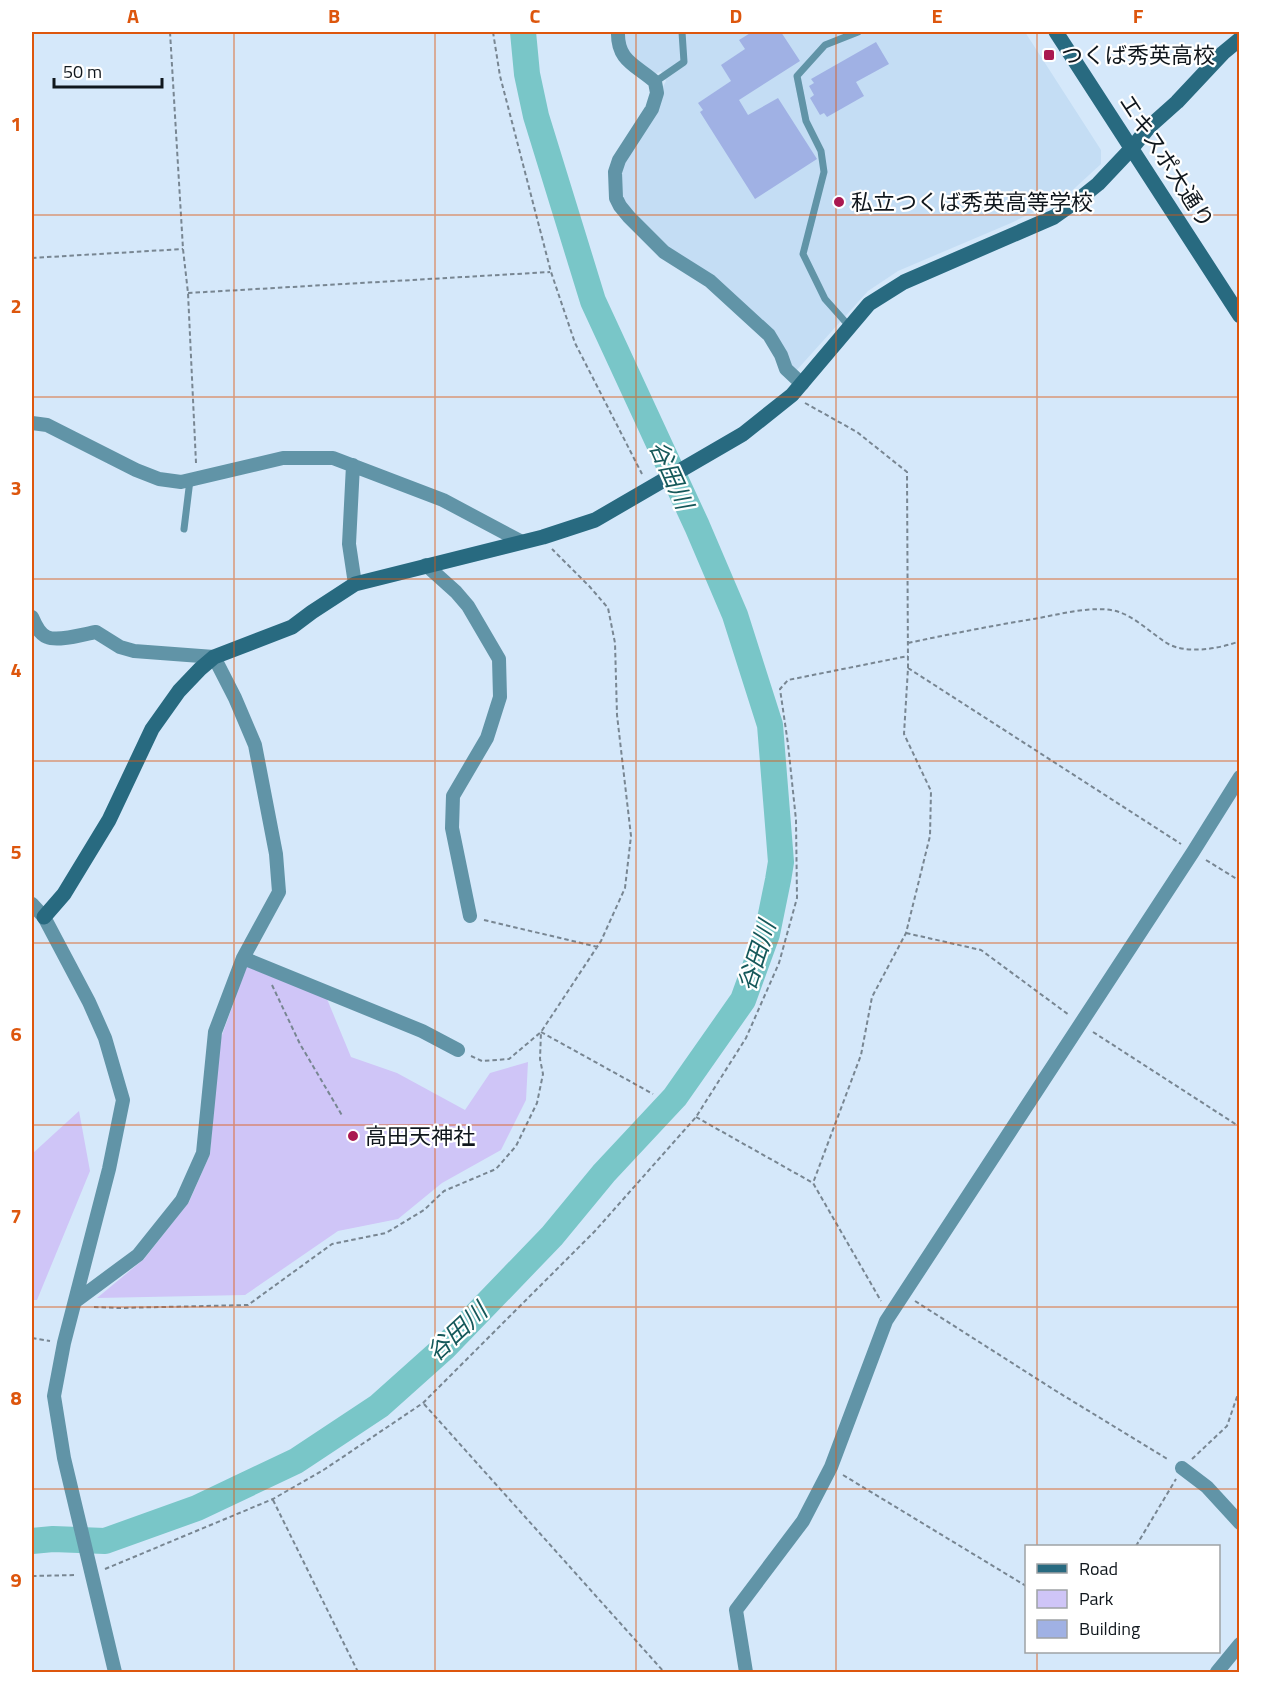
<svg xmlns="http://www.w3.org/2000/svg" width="1271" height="1704" viewBox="0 0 1271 1704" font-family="'Titillium Web','Noto Sans JP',sans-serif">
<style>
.built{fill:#c4ddf4}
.green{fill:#cfc5f7}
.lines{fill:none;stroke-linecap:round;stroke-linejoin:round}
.river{stroke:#79c6c8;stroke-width:26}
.building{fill:#a0b1e4}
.path{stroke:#788692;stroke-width:2;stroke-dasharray:4.5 3;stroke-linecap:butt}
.lane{stroke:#6194a7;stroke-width:7}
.street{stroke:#6194a7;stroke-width:14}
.secondary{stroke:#286a80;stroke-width:15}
.grid{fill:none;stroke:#dd560d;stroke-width:1.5;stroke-opacity:0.55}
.poi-dot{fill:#aa1850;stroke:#fff;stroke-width:2}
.labels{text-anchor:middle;stroke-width:4.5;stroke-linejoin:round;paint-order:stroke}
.poi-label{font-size:22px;fill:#10171d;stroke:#fff;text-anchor:start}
.street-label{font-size:22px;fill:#10171d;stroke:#fff}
.water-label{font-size:24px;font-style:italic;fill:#15585a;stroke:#fff}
.neatline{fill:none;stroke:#dd560d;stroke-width:2}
.grid-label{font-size:20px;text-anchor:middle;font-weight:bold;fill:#dd560d}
</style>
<rect width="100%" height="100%" fill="#d5e8fa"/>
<path class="built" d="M624,32h401l76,118v14l-36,33 -54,26 -113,48 -30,20 -73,81 -13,-26 -116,-99 -40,-40 -6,-10 1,-31 45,-85 -5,-10 -7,4 -30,-27z"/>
<path class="green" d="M243,965l84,34 24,58 46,16 68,37 25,-37 38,-11 -2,38 -25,50 -59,33 -44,36 -60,12 -93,64 -148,3 47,-39 45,-57 21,-48 9,-111 15,-41z
M79,1111l11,60 -53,129h-5v-146z"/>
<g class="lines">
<path class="river" d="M32,1541l21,-2 52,2 92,-33 99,-47 83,-55 66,-59 107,-111 52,-63 71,-76 68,-97 24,-66 11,-54 3,-18 -11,-137 -35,-110 -38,-89 -104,-225 -57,-185 -9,-42 -4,-42"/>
</g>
<path class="building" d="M752,32h29l19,29 -61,39 9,15 30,-17 39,61 -62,40 -55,-87 3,-2 -5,-7 33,-22 -10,-16 24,-16 -6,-9z
M876,42l13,22 -33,18 8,14 -37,21 -3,-4 -4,2 -10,-17 4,-3 -5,-9 5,-3 -3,-4z"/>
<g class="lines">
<path class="path" d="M170,32l13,217 5,44 8,170
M493,32l7,44 51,196 24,71 67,131
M32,258l151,-9
M188,293l362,-21
M805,403l52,29 50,40 1,196 -4,66 27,57 -1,45 -24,97 -34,64 -11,58 -48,128
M908,643c42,-9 83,-17 125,-24 25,-4 62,-15 86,-7 17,6 31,20 46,30 19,13 54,7 75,-1
M908,668l273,176
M1206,860l34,21
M484,920l114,27
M906,933l75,17 88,65
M272,985l28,59 43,73
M541,1032l112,62
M1093,1032l147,95
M471,1056l11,5 27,-2 32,-27 60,-91 24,-53 6,-52 -14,-121 -2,-72 -7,-35 -18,-21 -38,-38
M696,1117l117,66 68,118
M915,1301l141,90 113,69
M94,1307l25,1 129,-3 84,-61 54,-11 38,-23 20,-19 52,-22 20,-23 21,-43 6,-29 -3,-15 1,-27
M32,1338l18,3
M424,1404l240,268
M1192,1459l35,-33 13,-38
M843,1475l183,111
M273,1500l85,172
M1136,1546l40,-67
M105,1569l168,-70 52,-30 98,-66 172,-172 101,-114 50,-79 33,-75 18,-65 -1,-78 -8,-76 -8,-55 8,-9 120,-24
M32,1576l45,-1"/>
<path class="lane" d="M655,82l29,-20 -2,-30
M850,327l-25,-28 -22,-45 21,-82 -3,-21 -15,-30 -9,-45 28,-31 33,-13
M184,529l6,-49"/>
<path class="street" d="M618,32c-1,29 18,33 37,50l2,11 -5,16 -33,51 -4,12 1,26 4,8 9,11 35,35 46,29 59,54 12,20 5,14 16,15
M32,423l15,2 89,45 23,9 22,3 102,-24h50l110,42 77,41
M353,465l-4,79 6,40
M426,565l30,27 12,14 31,53 1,38 -13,41 -34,58 -1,32 18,88
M32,617c3,7 7,17 15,20 11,5 37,-3 49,-5l24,15 14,4 80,6 21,41 20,47 21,109 3,38 -36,66 -28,74 -12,121 -21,47 -44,55 -62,46
M32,904l12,13 45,85 16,36 18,62 -14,69 -45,174 -10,53 10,62 51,214
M243,958l179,73 36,19
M1182,1468l25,19 33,36
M746,1672l-10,-62 67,-89 28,-54 55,-146 307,-469 47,-75
M1217,1672l23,-28"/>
<path class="secondary" d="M1056,32l184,284
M44,917l20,-23 45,-74 43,-91 27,-38 21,-22 14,-12 78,-30 20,-15 43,-28 188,-47 52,-17 148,-86 49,-39 77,-91 35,-22 150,-65 24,-17 20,-16 34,-36 17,-21 28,-25 46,-49 17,-14"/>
</g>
<path class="grid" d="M234,32v1640M435,32v1640M636,32v1640M836,32v1640M1037,32v1514M32,215h1208M32,397h1208M32,579h1208M32,761h1208M32,943h1208M32,1125h1208M32,1307h1208M32,1489h1208M1037,1652v20"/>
<g class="poi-dot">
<rect x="1043" y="49" width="12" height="12" rx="3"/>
<circle cx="839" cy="202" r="6"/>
<circle cx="353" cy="1136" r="6"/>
</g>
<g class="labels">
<g class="poi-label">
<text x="1061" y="63">つくば秀英高校</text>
<text x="851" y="210">私立つくば秀英高等学校</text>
<text x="365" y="1144">高田天神社</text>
</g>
<g class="street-label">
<text transform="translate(1167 161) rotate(57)" y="8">エキスポ大通り</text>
</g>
<g class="water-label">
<text transform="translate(671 475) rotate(66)" y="8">谷田川</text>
<text transform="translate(757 956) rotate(-72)" y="8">谷田川</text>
<text transform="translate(457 1332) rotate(-43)" y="8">谷田川</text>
</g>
</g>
<rect width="1271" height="1704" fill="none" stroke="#ffffff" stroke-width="66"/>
<rect x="1025" y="1545" width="195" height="108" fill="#ffffff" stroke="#9fa2a5" stroke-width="1.5"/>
<rect x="1037" y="1564" width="30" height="9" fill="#286a80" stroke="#9fa2a5" stroke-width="1.5"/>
<text x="1079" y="1575" font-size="18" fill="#10171d">Road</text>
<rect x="1037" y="1590" width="30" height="18" fill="#cfc5f7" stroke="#9fa2a5" stroke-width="1.5"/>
<text x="1079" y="1605" font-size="18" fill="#10171d">Park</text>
<rect x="1037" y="1620" width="30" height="18" fill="#a0b1e4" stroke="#9fa2a5" stroke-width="1.5"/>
<text x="1079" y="1635" font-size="18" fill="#10171d">Building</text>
<path d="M54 78v9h108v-9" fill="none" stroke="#10171d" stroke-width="3"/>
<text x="63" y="78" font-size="18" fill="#10171d" stroke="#ffffff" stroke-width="4.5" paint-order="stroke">50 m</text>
<rect x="33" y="33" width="1205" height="1638" class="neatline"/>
<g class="grid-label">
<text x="133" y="23">A</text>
<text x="334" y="23">B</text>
<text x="535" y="23">C</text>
<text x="736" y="23">D</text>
<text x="937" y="23">E</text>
<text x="1138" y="23">F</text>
<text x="16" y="131">1</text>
<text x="16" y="313">2</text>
<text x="16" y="495">3</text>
<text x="16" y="677">4</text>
<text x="16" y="859">5</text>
<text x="16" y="1041">6</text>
<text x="16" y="1223">7</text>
<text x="16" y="1405">8</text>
<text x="16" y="1587">9</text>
</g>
</svg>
